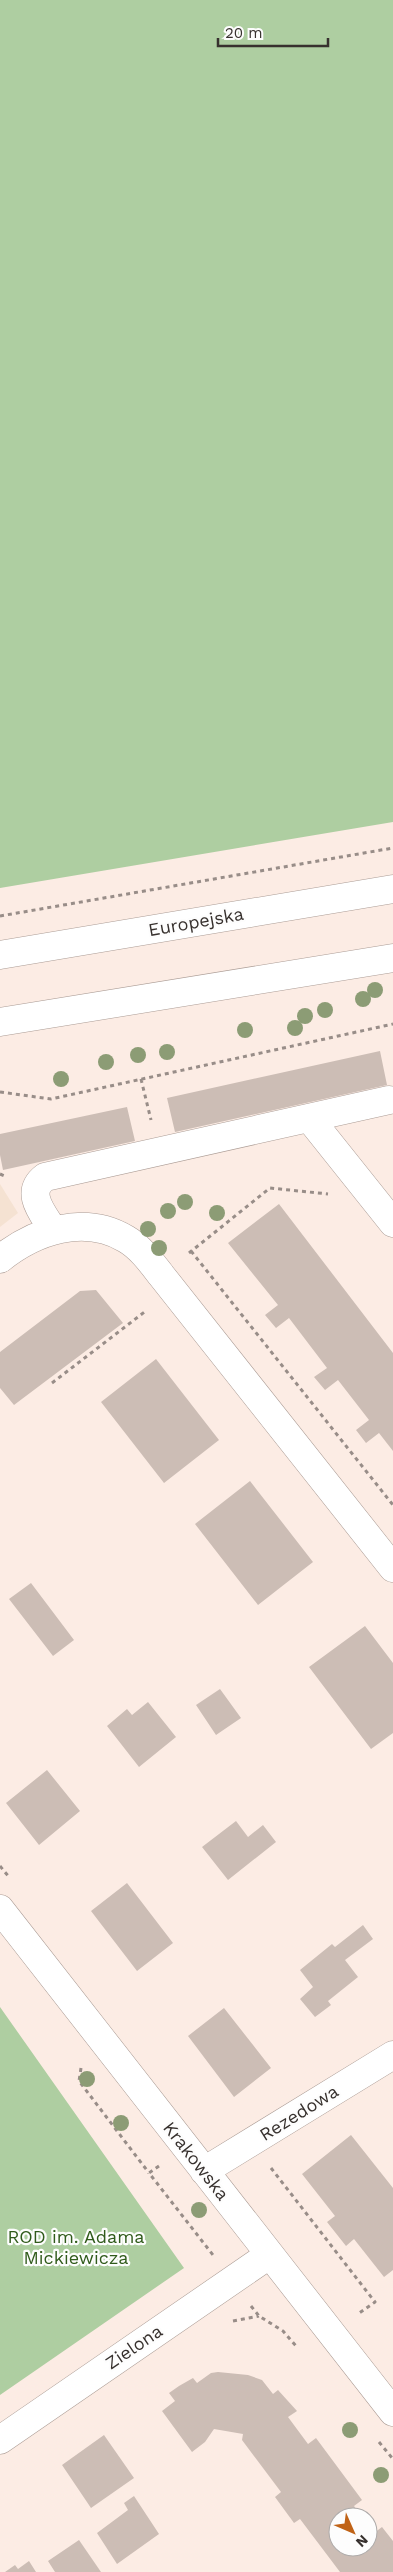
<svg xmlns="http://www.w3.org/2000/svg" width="393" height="2572" viewBox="0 0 393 2572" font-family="'Work Sans',sans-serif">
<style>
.industrial{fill:#f5e2d2}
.green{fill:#aecea1}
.building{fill:#ccbdb5}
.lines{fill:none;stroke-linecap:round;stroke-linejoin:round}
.minor-casing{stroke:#ab9c95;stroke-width:29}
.secondary-casing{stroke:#ab9c95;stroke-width:29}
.path{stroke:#988d88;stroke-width:3;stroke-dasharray:4 4;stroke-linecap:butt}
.minor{stroke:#fff;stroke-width:28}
.secondary{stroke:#fff;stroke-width:28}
.tree{fill:#8c9c75}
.labels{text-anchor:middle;stroke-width:4.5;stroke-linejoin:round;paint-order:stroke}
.street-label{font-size:18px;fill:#37312e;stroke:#fdfdfd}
.park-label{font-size:18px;fill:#305b1b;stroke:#fdfdfd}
</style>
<rect width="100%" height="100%" fill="#fcece4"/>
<path class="industrial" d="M0,1184l18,29 -18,14z"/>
<path class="green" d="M0,0h393v822l-393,66z
M0,2007l184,261 -184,127z"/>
<path class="building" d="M380,1051l7,34 -212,47 -8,-34z
M127,1107l8,34 -132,29 -3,-15v-21z
M279,1204l114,149v98l-14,-18 -13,10 -10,-13 13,-10 -31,-40 -13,10 -11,-13 13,-9 -38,-50 -13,10 -11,-13 13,-10 -50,-62z
M96,1290l27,33 -109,82 -14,-17v-36l80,-61z
M156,1359l63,81 -55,43 -63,-81z
M250,1481l63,81 -55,43 -63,-81z
M31,1583l43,57 -21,16 -44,-57z
M365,1626l28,37v70l-22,16 -62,-82z
M220,1689l21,29 -25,17 -20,-30z
M148,1702l28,35 -37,30 -32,-41 20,-17 5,6z
M47,1770l33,41 -41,34 -33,-42z
M236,1821l12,16 15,-12 13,17 -48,38 -26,-33z
M127,1883l46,60 -36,28 -46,-60z
M363,1925l10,14 -28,21 13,17 -30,24 3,4 -16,12 -15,-18 13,-12 -13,-17 32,-26 3,3z
M224,2008l47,60 -37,29 -46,-61z
M351,2135l42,53v82l-9,7 -30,-38 -8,7 -19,-24 8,-6 -33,-42z
M218,2372l30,3 14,5 11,14 5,-4 19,21 -9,6 20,27 8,-6 46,62 -8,6 8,11h-24v30h30v-22l6,8 8,-6 11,14v31h-53l-40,-53 -6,4 -19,-26 6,-5 -39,-52 1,-6 -29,-5 -9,13 -13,10 -30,-41 13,-10 -6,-8 10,-7 14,-8 4,5 14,-10z
M104,2435l30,43 -43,30 -29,-43z
M134,2496l25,38 -42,30 -20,-31 31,-23 -4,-7z
M79,2540l22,32h-46l-7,-11z
M29,2561l7,11h-31l10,-7 3,4z"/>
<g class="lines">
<g class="minor-casing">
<path id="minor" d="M310,1119l83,104
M53,1230c-10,-17 -29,-37 -8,-53l344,-77
M0,1259c35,-28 84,-45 126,-20 14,8 25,23 35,36l232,293
M0,1909l393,503
M204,2171l189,-116
M0,2440l269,-185"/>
</g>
<g class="secondary-casing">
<path id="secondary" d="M0,955l393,-66
M0,1022l393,-64"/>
</g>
<path class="path" d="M0,916l393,-68
M141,1079l10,41
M0,1092l51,7 342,-75
M0,1174l7,3
M191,1251l202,254
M189,1253l81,-65 58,6
M52,1383l95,-73
M0,1866l9,11
M81,2068l-2,13 70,92
M159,2166l-10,7 64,82
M271,2168l104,134 -17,12
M251,2306l8,10 24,15 13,15
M233,2321l26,-5
M379,2442l14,17"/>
<use href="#minor" class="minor"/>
<use href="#secondary" class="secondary"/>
</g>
<g class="tree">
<circle cx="375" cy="990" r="8"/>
<circle cx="363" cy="999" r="8"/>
<circle cx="325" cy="1010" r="8"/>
<circle cx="305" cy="1016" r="8"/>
<circle cx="295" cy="1028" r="8"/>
<circle cx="245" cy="1030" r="8"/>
<circle cx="167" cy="1052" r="8"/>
<circle cx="138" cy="1055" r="8"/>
<circle cx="106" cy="1062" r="8"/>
<circle cx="61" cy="1079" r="8"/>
<circle cx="185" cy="1202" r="8"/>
<circle cx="168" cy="1211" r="8"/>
<circle cx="217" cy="1213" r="8"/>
<circle cx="148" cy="1229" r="8"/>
<circle cx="159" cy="1248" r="8"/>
<circle cx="87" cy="2079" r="8"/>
<circle cx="121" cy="2123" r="8"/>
<circle cx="199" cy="2210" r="8"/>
<circle cx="350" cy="2430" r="8"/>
<circle cx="381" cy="2475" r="8"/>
</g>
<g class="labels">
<g class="street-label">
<text transform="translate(196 922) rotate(-10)" y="6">Europejska</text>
<text transform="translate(299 2113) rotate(-32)" y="6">Rezedowa</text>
<text transform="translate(196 2161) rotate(52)" y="6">Krakowska</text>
<text transform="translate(134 2347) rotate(-34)" y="6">Zielona</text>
</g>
<g class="park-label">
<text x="76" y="2243">ROD im. Adama<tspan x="76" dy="21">Mickiewicza</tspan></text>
</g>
</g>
<g transform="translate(353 2532) rotate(135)"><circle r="24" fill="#fdfdfd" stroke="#aeabaa"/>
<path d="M0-4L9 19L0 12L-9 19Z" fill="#c06317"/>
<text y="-8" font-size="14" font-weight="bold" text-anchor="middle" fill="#37312e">N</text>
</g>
<path d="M218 38v8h110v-8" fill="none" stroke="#37312e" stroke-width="2.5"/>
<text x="225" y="38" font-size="15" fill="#37312e" stroke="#fdfdfd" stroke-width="4" paint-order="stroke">20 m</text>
</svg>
